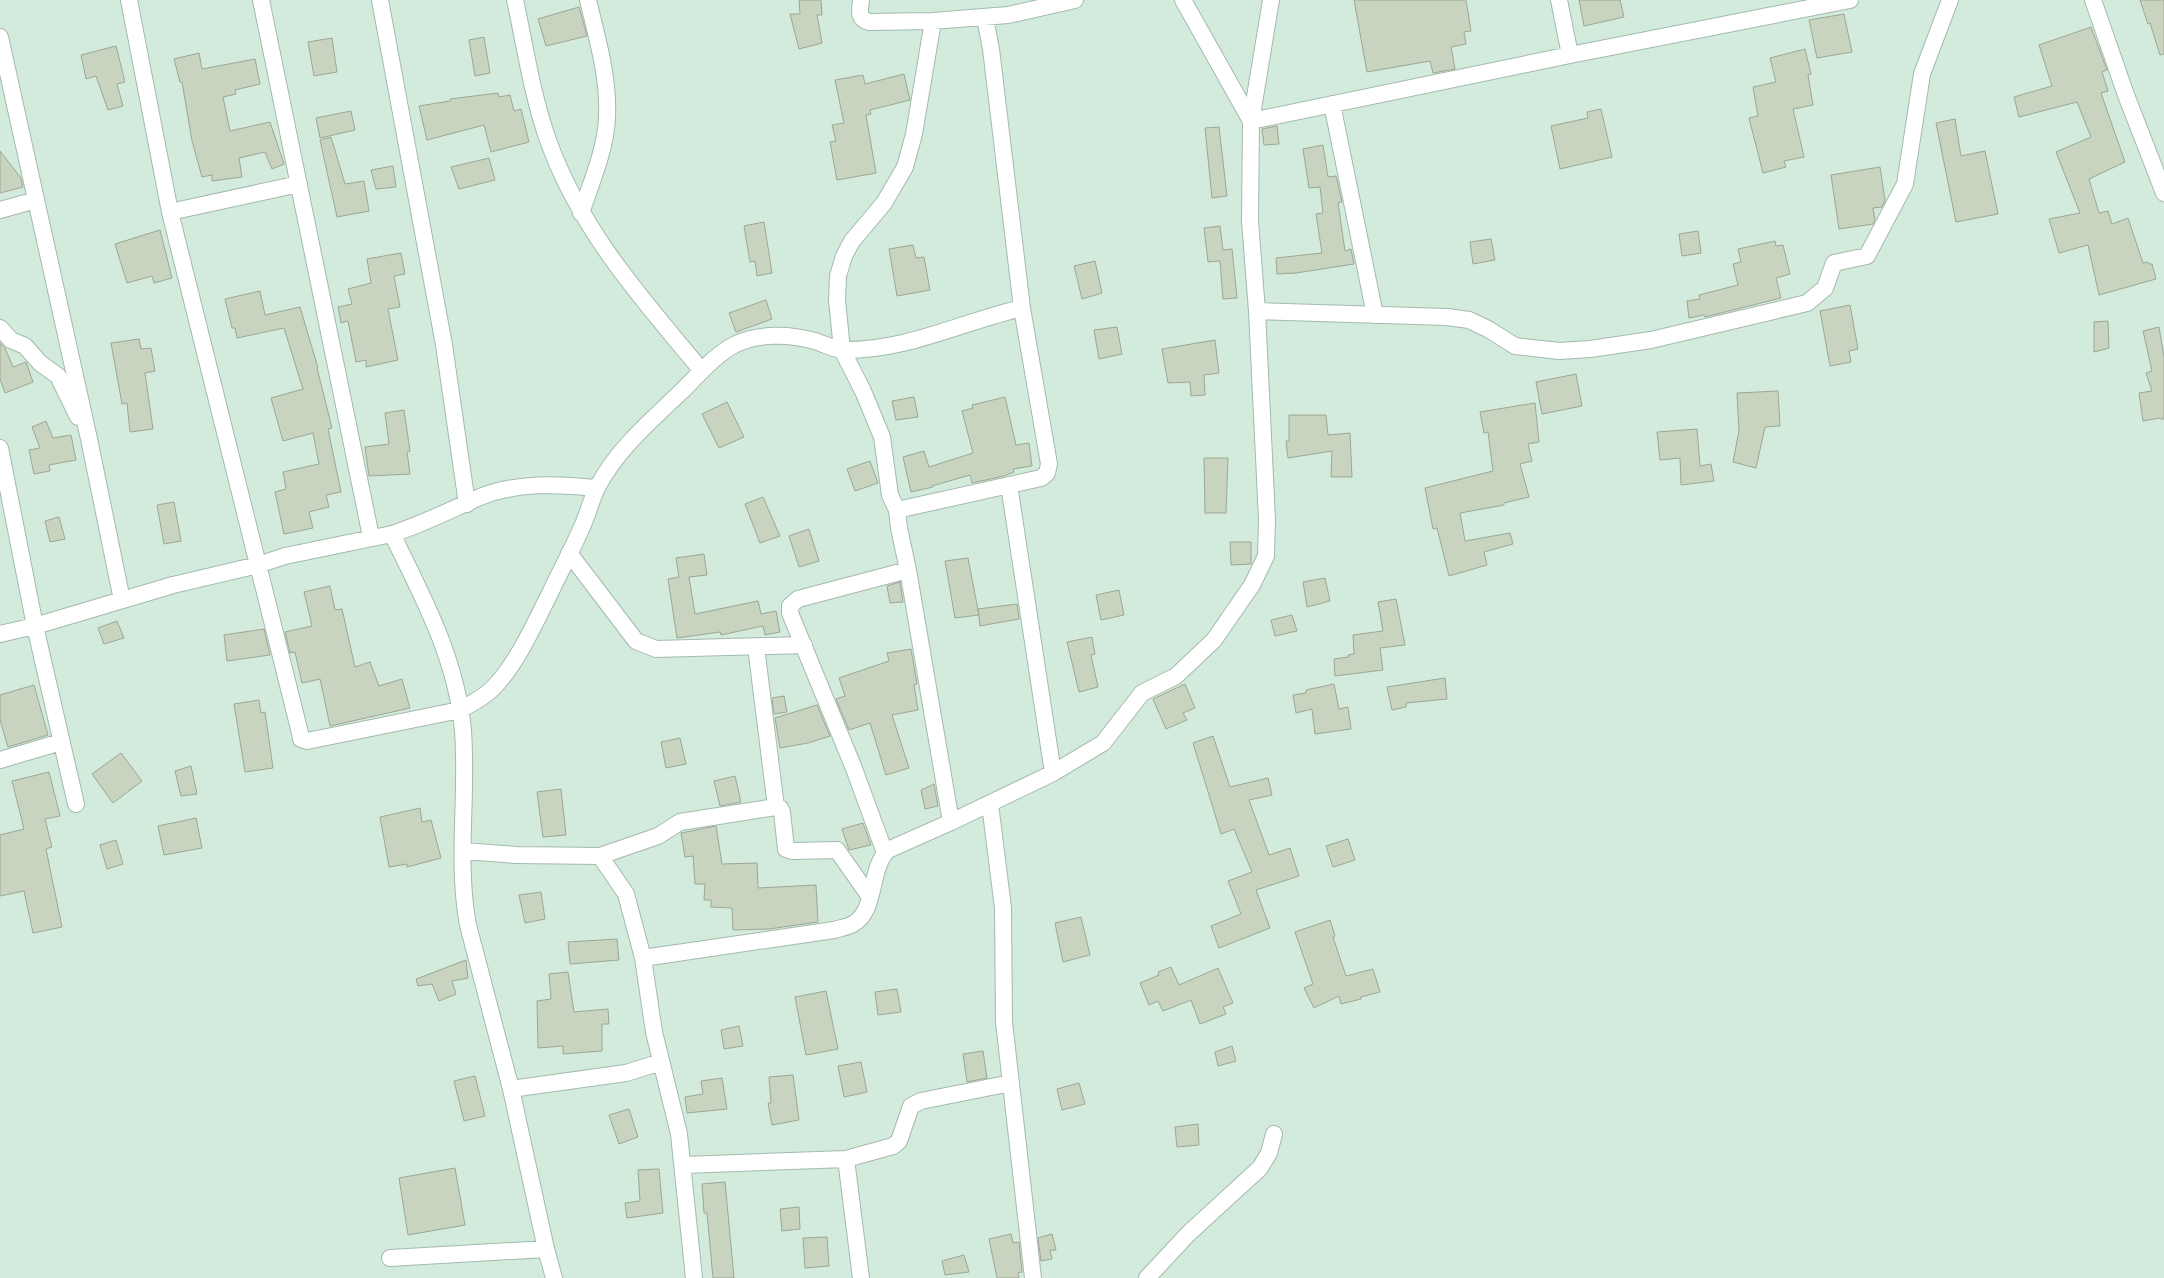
<svg xmlns="http://www.w3.org/2000/svg" width="2164" height="1278" viewBox="0 0 2164 1278" font-family="'PT Sans',sans-serif">
<style>
.building{fill:#c9d4c0;stroke:#9ca793}
.lines{fill:none;stroke-linecap:round;stroke-linejoin:round}
.street-casing{stroke:#a3baad;stroke-width:18}
.street{stroke:#fff;stroke-width:16}
</style>
<rect width="100%" height="100%" fill="#d3ebdd"/>
<path class="building" d="M799,0h22l1,15h-5l5,28 -23,6 -9,-35h10z
M1354,0h112l5,31 -7,1 2,12 -15,3 4,22 -22,4 -3,-12 -63,11z
M1579,0h41l4,17 -40,9z
M2140,0h24v54l-4,1 -10,-32 -2,1z
M579,7l8,29 -41,10 -8,-27z
M1844,14l8,38 -35,6 -8,-38z
M2091,27l16,43 -5,2 6,19 -7,2 24,69 -36,17 10,34 9,-2 4,13 16,-6 15,45 5,-1 1,2h3l4,15 -57,16 -11,-50 -29,8 -10,-34 31,-6 -24,-61 35,-15 -14,-35 -58,15 -5,-20 38,-11 -13,-41z
M484,37l6,36 -15,3 -6,-36z
M332,38l5,34 -23,4 -6,-34z
M116,46l9,36 -8,2 6,22 -15,4 -12,-34 -10,3 -5,-24z
M1805,49l6,25 -3,1 5,30 -20,4 11,48 -20,4 2,6 -23,6 -14,-55 9,-2 -5,-29 23,-5 -6,-24z
M199,53l3,16 53,-10 5,25 -25,6 1,4 -13,3 7,34 40,-9 14,42 -12,5 -7,-17 -26,6 3,19 -30,4v-6l-10,2 -10,-36 -10,-59h-2l-6,-23z
M904,74l6,26 -40,10 1,4 -5,1 10,58 -39,7 -7,-38 6,-1 -4,-16 12,-2 -9,-43 28,-5 2,9z
M498,93l1,4 11,-2 4,16 7,-2 8,33 -38,10 -7,-27 -57,15 -8,-34 31,-5v-2z
M1601,109l11,48 -52,12 -9,-43 37,-8 -1,-6z
M351,111l4,19 -35,8 -4,-20z
M1955,119l6,37 24,-5 13,63 -42,8 -20,-99z
M1277,126l2,18 -15,1 -2,-16z
M1219,127l8,69 -15,2 -7,-70z
M331,137l14,47 19,-3 5,30 -32,6 -17,-77z
M1323,145l5,32 8,-1 6,26 -4,1 7,48 6,-2 3,15 -58,9 -19,1 -1,-16 46,-5 -6,-39 7,-1 -3,-26 -11,1 -6,-39z
M0,151l21,27 2,9 -23,6z
M489,158l6,22 -36,9 -8,-22z
M393,166l3,21 -20,2 -5,-19z
M1880,167l5,33 -3,7 -9,1 2,12 -2,4 -34,5 -8,-54z
M764,222l8,51 -15,3 -2,-15 -5,1 -6,-36z
M1220,226l3,24 9,-1 5,49 -14,1 -3,-38 -12,1 -4,-34z
M160,230l12,48 -18,5 -2,-7 -25,7 -12,-39z
M1698,231l3,22 -19,3 -3,-22z
M1491,239l4,21 -22,4 -3,-22z
M1775,241l1,5 7,-1 7,29 -14,4 5,20 -76,19 -1,-2 -15,3 -2,-17 13,-2 -1,-4 39,-10 -5,-21 8,-2 -3,-13z
M913,245l3,13 8,-1 6,33 -33,6 -8,-47z
M401,253l4,21 -11,2 6,31 -12,2 10,51 -32,7v-7l-10,2 -8,-41 -7,2 -3,-16 14,-3 -4,-15 23,-6 -4,-24z
M1095,261l7,32 -20,6 -8,-33z
M260,291l5,24 35,-8 18,61h-1l15,60 -4,1 13,63 -15,3 3,12 -20,5 4,16 -29,6 -9,-42 11,-3 -3,-17 36,-8 -6,-31 -30,8 -12,-43 32,-9 -19,-61 -47,10 -2,-10h-3l-7,-29z
M766,300l6,19 -36,13 -7,-19z
M1850,305l8,44 -9,2 2,11 -21,4 -10,-55z
M2108,321l1,27 -15,4v-30z
M1117,327l5,27 -23,5 -5,-29z
M2159,327l5,30v62h-4v-1l-17,3 -4,-28 13,-2 -6,-18 6,-2 -9,-40z
M139,339l2,10 10,-1 4,23 -10,2 8,56 -23,3 -3,-29 -5,1 -11,-61z
M1215,340l4,33 -15,2 1,20 -14,1 -1,-14 -22,1 -6,-34z
M0,343l5,5 8,19 13,-5 7,20 -28,11 -5,-14z
M1576,374l6,32 -40,8 -6,-32z
M1778,391l2,35 -15,1 -9,41 -23,-6 6,-31 -2,-38z
M914,397l4,20 -22,3 -4,-19z
M1005,397l11,48 13,-2 3,23 -19,3 1,3 -10,4 -32,7 -2,-8 -38,11 1,1 -22,5 -8,-35 21,-6 5,16 44,-14 -11,-42 11,-3 -1,-3z
M727,402l17,35 -25,11 -17,-34z
M1535,403l4,39 -11,2 4,17 -12,3 9,33 -25,6v2l-44,8 5,28 45,-8 3,11 -29,8 3,13 -38,11 -12,-48 -4,1 -8,-41 68,-17 -5,-39 -4,1 -4,-21z
M404,410l6,41 -3,1 3,22 -41,2 -4,-29 24,-3 -4,-31z
M1289,415h37l2,20 22,-2 2,44h-21l1,-26 -44,7 -2,-17h3z
M46,421l7,17 18,-3 5,25 -27,5 1,6 -16,3 -5,-24 11,-2 -8,-21z
M1697,429l3,37 11,-2 3,17 -33,4 -1,-27 -20,2 -3,-28z
M1204,458h24l-2,55h-21z
M870,461l8,22 -23,8 -8,-22z
M763,497l17,39 -20,7 -15,-39z
M174,502l7,39 -17,3 -7,-39z
M59,517l6,22 -15,3 -5,-21z
M809,529l10,32 -20,6 -10,-31z
M1230,542h21v22l-20,1z
M704,554l3,21 -18,2 6,37 63,-13 3,13 15,-3 4,21 -15,3 -2,-9 -42,9 -1,-3 -43,6 -9,-59 11,-2 -3,-19z
M968,558l11,57 -24,3 -10,-57z
M1325,578l5,23 -23,6 -4,-25z
M900,582l3,20 -13,1 -3,-17z
M330,586l5,24 7,-1 13,58 15,-5 9,24 23,-7 8,29 -80,18 -10,-47 -18,4 -7,-31 -5,1 -5,-21 27,-6 -8,-34z
M1119,590l5,25 -23,5 -5,-25z
M1396,599l9,46 -25,3 3,22 -48,6 -1,-17 15,-2 -1,-2 6,-1 -1,-19 30,-4 -5,-29z
M1017,604l2,15 -39,7 -2,-17z
M1292,615l5,16 -22,5 -4,-16z
M117,621l7,17 -20,6 -6,-16z
M264,629l6,26 -43,6 -3,-26z
M1092,637l3,17 -4,1 7,32 -19,5 -12,-50z
M911,649l6,35 -3,1 4,25 -26,5 17,53 -23,7 -16,-52 -21,7 -13,-31 9,-3 -6,-18 50,-17 -2,-8z
M1445,678l2,21 -41,4v4l-14,3 -5,-23z
M1185,684l10,24 -12,5 4,7 -21,9 -13,-30z
M1334,684l5,25 9,-2 3,22 -36,5 -3,-25 -16,4 -3,-18 13,-2v-3z
M34,685l14,50 -40,12 -8,-27v-25z
M784,696l3,16 -13,2 -2,-16z
M259,700l2,13 4,-1 8,56 -28,4 -11,-68z
M817,705l13,31 -22,7 -28,5 -5,-30z
M1213,736l17,51 38,-9 4,17 -23,5 20,55 21,-7 9,28 -43,14 14,38 -51,20 -8,-22 30,-12 -13,-33 24,-9 -18,-43 -13,5 -28,-91z
M680,738l6,26 -20,4 -5,-26z
M121,753l21,28 -29,22 -21,-29z
M191,766l6,28 -16,2 -6,-25z
M49,772l11,44 -15,3 7,28 -6,2 16,78 -29,6 -9,-42 -24,5v-61l24,-6 -12,-48z
M735,776l6,26 -21,4 -6,-25z
M934,784l4,22 -13,3 -4,-19z
M561,789l5,46 -23,2 -6,-45z
M420,808l2,14 9,-2 10,38 -34,9v-3l-18,3 -9,-50z
M196,818l6,30 -38,7 -6,-29z
M863,823l8,22 -22,5 -7,-21z
M716,826l6,38 35,-1 1,25 58,-3 2,37 -49,7 -36,1 -1,-22 -21,-1v-7h-7l1,-16h-10l-2,-28 -8,1 -4,-24z
M1348,839l7,21 -22,7 -7,-21z
M116,840l7,24 -16,5 -7,-24z
M541,892l4,27 -20,4 -6,-28z
M1081,917l9,38 -27,7 -8,-39z
M1330,920l5,16 -2,1 13,39 27,-7 7,23 -19,5v2l-20,5 -2,-8 -25,12 -10,-20 9,-4 -18,-52z
M617,939l2,21 -49,4 -2,-22z
M466,960l2,18 -16,3 4,13 -17,7 -7,-17 -14,2 -2,-7z
M1171,967l8,18 39,-17 15,35 -10,4 3,7 -26,10 -9,-24 -28,11 -5,-10 -9,4 -9,-22 19,-8 -1,-3z
M568,972l6,40 34,-3 1,15h-7v27l-39,3v-8l-25,2 -1,-47 14,-2 -2,-25z
M897,989l4,23 -23,3 -3,-23z
M826,991l12,58 -32,6 -11,-58z
M739,1026l4,20 -19,3 -3,-19z
M1232,1046l4,15 -18,5 -3,-14z
M983,1051l4,27 -20,4 -4,-28z
M861,1062l6,30 -23,5 -6,-31z
M793,1075l6,45 -27,5 -4,-22h3l-2,-26z
M475,1076l10,40 -21,5 -10,-40z
M722,1078l5,31 -40,4 -2,-16 18,-3 -2,-13z
M1079,1083l6,21 -23,6 -5,-21z
M629,1109l9,28 -19,7 -10,-29z
M1198,1124l1,21 -22,2 -2,-20z
M455,1168l10,57 -57,10 -9,-57z
M659,1169l4,44 -36,5 -2,-15 15,-2 -2,-31z
M725,1182l9,96h-21l-6,-65h-3l-2,-29z
M799,1207l1,22 -18,2 -2,-22z
M1011,1234l2,9 6,-1 3,30 -4,1 1,5h-22l-8,-39z
M1052,1234l4,16h-6l2,9 -11,2 -3,-23z
M827,1237l2,29 -24,2 -2,-30z
M964,1255l5,17 -24,3 -3,-14z"/>
<g class="lines">
<g class="street-casing">
<path id="street" d="M129,0l41,212 130,521 1,6 6,2 153,-31c11,-6 23,-12 32,-21 24,-23 44,-68 59,-98 10,-21 21,-41 30,-62 7,-14 10,-30 17,-43 20,-38 56,-68 86,-97 16,-16 32,-35 52,-45 24,-11 54,-10 79,-3 9,3 20,9 29,9 66,0 117,-28 178,-42
M261,0l110,537
M380,0l64,345 23,159
M515,0c10,46 17,95 33,140 32,90 94,159 154,231
M861,0c-1,11 -4,18 8,22l64,-1 75,-6 67,-15
M1183,0l68,121
M1559,0l11,55
M2093,0l33,95 38,98
M933,21l-19,113 -9,33 -21,36 -32,38 -8,15 -6,20 -1,24 5,50 21,41 19,46 8,58 7,15 2,18 9,42 43,252
M0,37l89,402 33,161
M1332,104l43,211
M1251,121l319,-66 280,-55
M0,210l36,-10
M170,212l129,-28
M581,213c10,-30 25,-64 26,-96 2,-39 -10,-79 -19,-117
M1257,311l190,6 22,3 19,9 27,17 44,5 31,-2 61,-9 156,-37 18,-15 9,-25 33,-7 38,-72 17,-110 28,-74
M0,328l11,12 14,6 15,17 18,13 20,41
M0,448l35,178 41,178
M1009,485l44,288
M897,510l144,-32 6,-5 2,-9 -27,-156 -31,-259 -6,-31
M392,534c31,-10 58,-24 88,-37 37,-15 78,-13 117,-9
M569,553l67,88 20,8 148,-4
M0,634l35,-8 138,-41 85,-20 27,-9 107,-22c31,63 65,126 71,197 5,64 -7,130 5,194l43,164 35,160 8,29
M756,647l20,160
M0,760l61,-18
M990,804l13,104 1,114 29,256
M464,851l52,4 84,1 58,-20 22,-14 96,-15 4,1 2,4 4,37 6,2 45,-1 33,47
M885,853l-32,-87 -63,-153v-7l8,-7 110,-29
M600,856l26,38 17,64 11,74 25,102 15,144
M643,958l191,-28c6,-2 14,-3 19,-6 24,-13 16,-56 35,-74l63,-28 102,-49 50,-30 39,-50 34,-17 38,-36 38,-55 14,-29 1,-36 -10,-209 -7,-90 1,-100 20,-121
M511,1089l115,-16 35,-11
M846,1159l15,119
M684,1165l162,-6 47,-13 6,-5 12,-35 10,-5 90,-18
M390,1258l156,-9
M1147,1278l42,-45 71,-65 9,-15 5,-19"/>
</g>
<use href="#street" class="street"/>
</g>
</svg>
